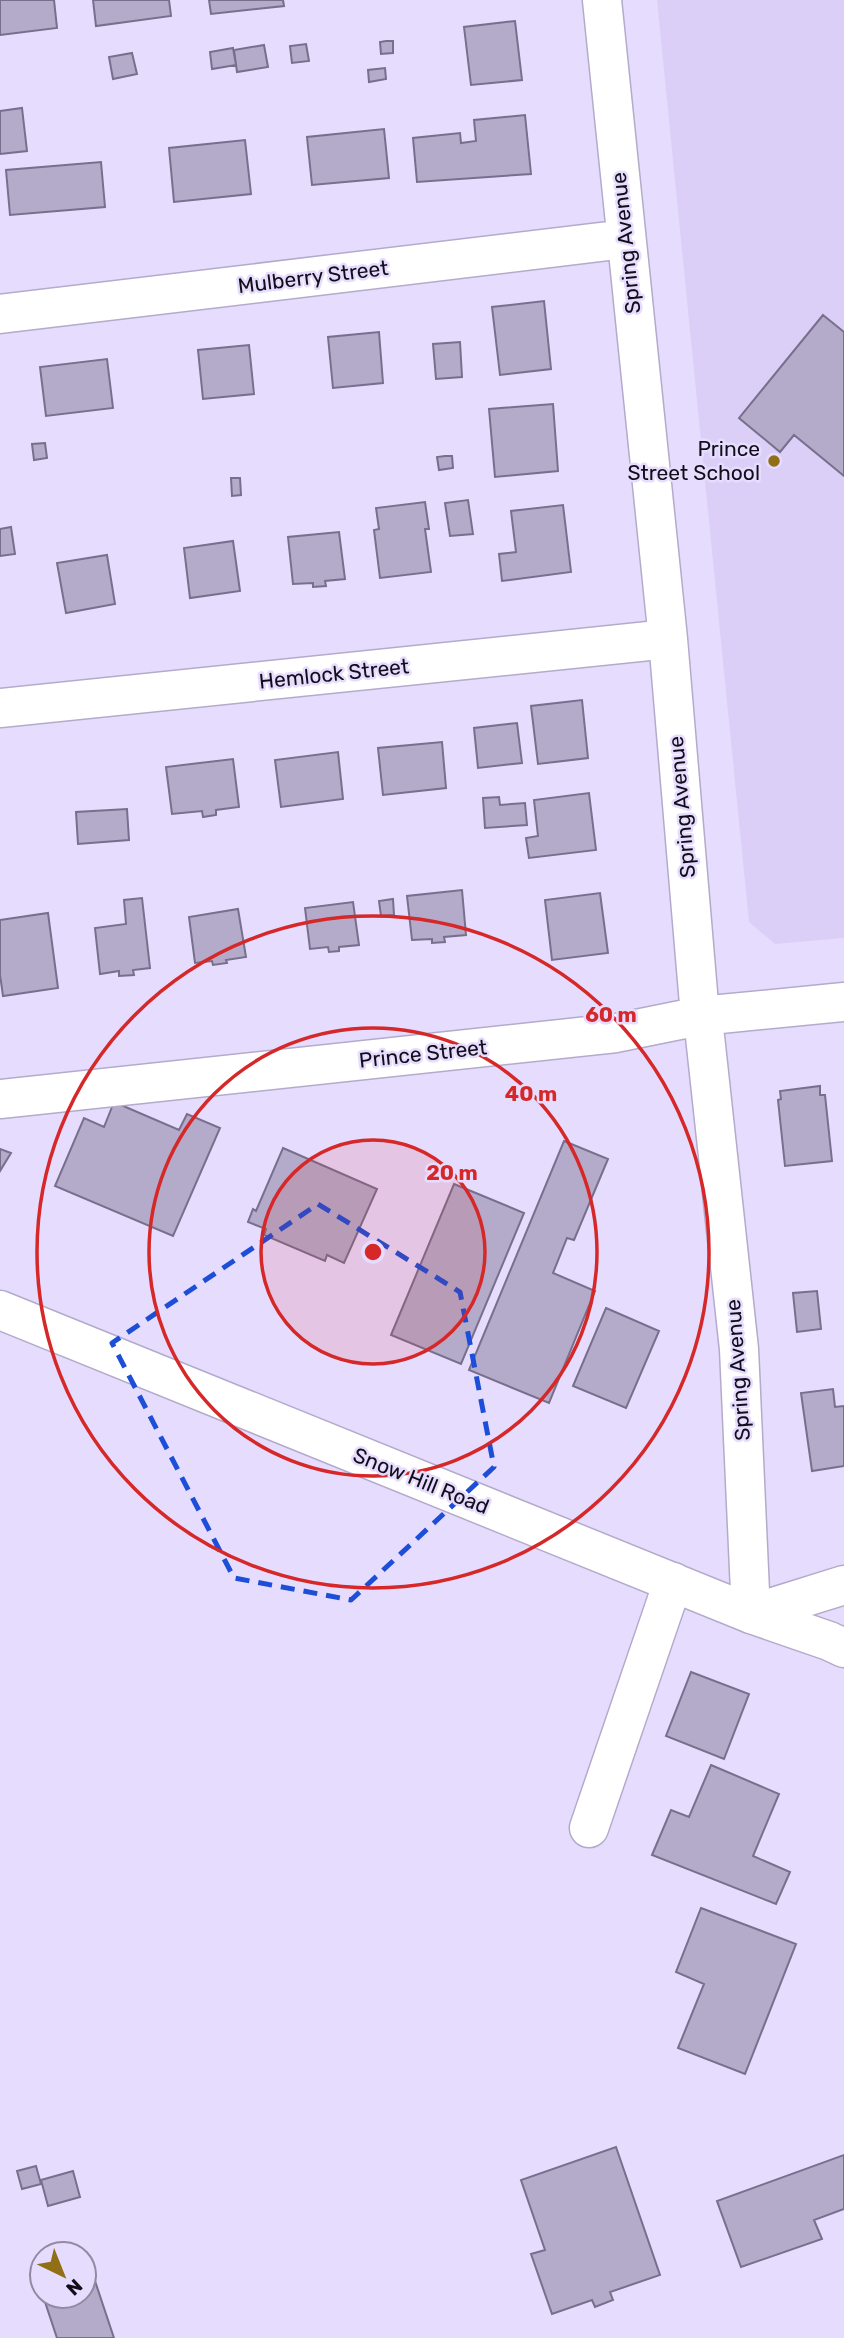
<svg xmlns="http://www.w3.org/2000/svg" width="844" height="2338" viewBox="0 0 844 2338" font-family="Rubik,sans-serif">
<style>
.built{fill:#dbcff8}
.building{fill:#b4abcb;stroke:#786f8d;stroke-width:2}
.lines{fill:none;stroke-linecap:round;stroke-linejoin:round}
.minor-casing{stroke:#b4abcb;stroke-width:41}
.major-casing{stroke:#b4abcb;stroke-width:41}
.minor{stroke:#fff;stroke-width:38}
.major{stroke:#fff;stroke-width:38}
.marked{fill:none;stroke:#1d4ed8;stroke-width:5;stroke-dasharray:14 9;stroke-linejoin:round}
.ring{fill:none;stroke:#d62828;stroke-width:3.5}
.poi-dot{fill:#916f16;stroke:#e6dcfe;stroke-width:2.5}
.labels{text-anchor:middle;stroke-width:5;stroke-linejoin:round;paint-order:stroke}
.street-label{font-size:21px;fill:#120e19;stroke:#e6dcfe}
.poi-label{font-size:21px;fill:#120e19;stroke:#e6dcfe;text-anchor:end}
.centre{fill:#d62828;stroke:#e6dcfe;stroke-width:3.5}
.ring-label{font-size:21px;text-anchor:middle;font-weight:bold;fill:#d62828;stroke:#e6dcfe;stroke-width:5;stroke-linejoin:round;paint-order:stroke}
</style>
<rect width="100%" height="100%" fill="#e6dcfe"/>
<path class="built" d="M657,0h187v938l-69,6 -26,-22z"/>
<path class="building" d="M0,0h54l3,28 -57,7z
M93,0h76l2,16 -75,10z
M209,0h74l1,6 -73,8z
M515,21l7,59 -51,5 -7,-58z
M386,41h7v12l-12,1 -1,-12z
M306,44l3,17 -17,2 -2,-17z
M264,45l4,22 -31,5 -3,-22z
M233,48l3,17 -24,4 -2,-17z
M132,53l5,21 -24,5 -4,-22z
M385,68l1,11 -17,3 -1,-12z
M22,108l5,43 -27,3v-43z
M525,115l6,59 -114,8 -4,-44 47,-5 1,10 15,-2 -2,-21z
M384,129l5,49 -77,7 -5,-48z
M245,140l6,54 -77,8 -5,-54z
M101,162l4,45 -95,8 -4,-45z
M544,301l7,68 -51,6 -8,-68z
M823,315l21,17v144l-50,-41 -14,17 -41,-34z
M823,315l21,17v144l-50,-41 -14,17 -41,-34z
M379,332l4,51 -50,5 -5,-51z
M460,342l2,35 -26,2 -3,-35z
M249,345l5,49 -51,5 -5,-49z
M107,359l6,49 -67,8 -6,-49z
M553,404l5,67 -63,6 -6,-68z
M45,443l2,15 -13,2 -2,-16z
M445,456h7l1,12 -14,2 -2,-13z
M231,478h9l1,17 -9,1z
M468,500l5,34 -23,2 -5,-33z
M425,502l4,27h-4l6,43 -51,6 -6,-48 5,-1 -3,-21z
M563,505l8,67 -69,9 -3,-27 17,-2 -5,-41z
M11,527l4,27 -15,2v-27z
M339,532l6,47 -20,2 1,5 -13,1v-4l-20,1 -5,-47z
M233,541l7,50 -50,7 -6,-50z
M107,555l8,49 -49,9 -9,-50z
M582,700l6,58 -50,6 -7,-58z
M517,723l5,40 -44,5 -4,-40z
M442,742l4,46 -63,7 -5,-47z
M338,752l5,47 -62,8 -6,-47z
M233,759l6,48 -23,3v5l-13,2 -1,-6 -30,3 -6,-47z
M589,793l7,57 -67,8 -3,-20 12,-2 -4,-36z
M499,797l1,8 25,-2 2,22 -42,3 -2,-30z
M127,809l2,31 -51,4 -2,-32z
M462,890l4,45 -22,2 1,5 -13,1v-4l-20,1 -5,-44z
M600,893l8,60 -56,7 -7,-60z
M142,898l8,70 -17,2 1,5 -15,1v-5l-19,3 -5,-46 31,-4 -2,-24z
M393,899l1,16 -13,1 -2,-15z
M353,902l6,43 -20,2v4l-10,1 -1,-5 -18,2 -5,-41z
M238,909l8,48 -20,3 1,3 -14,2 -1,-4 -17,2 -6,-46z
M48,913l10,75 -55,8 -3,-21v-55z
M820,1086v9h5l7,66 -47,5 -7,-66 3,-1 -1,-8z
M114,1102l65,28 8,-16 33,14 -47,108 -118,-50 29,-68 20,9z
M564,1141l44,18 -34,81 -7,-2 -14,35 42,18 -46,112 -80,-33z
M283,1148l94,41 -33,74 -17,-8 -2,6 -61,-26 2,-6 -18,-7 5,-13 3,2z
M0,1149l11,4 -11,18z
M454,1184l70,29 -63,151 -70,-29z
M817,1291l4,38 -24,3 -4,-39z
M606,1308l53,23 -33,77 -53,-22z
M833,1389l2,18 9,-1v60l-32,5 -11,-78z
M691,1672l58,22 -25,65 -58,-23z
M711,1765l68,29 -26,62 37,16 -14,32 -124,-49 19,-45 18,7z
M701,1908l95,36 -51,130 -67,-26 26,-64 -28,-12z
M616,2147l44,128 -50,17 3,8 -18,7 -3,-7 -40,14 -21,-60 14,-4 -24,-70z
M844,2155v54l-30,11 8,19 -81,28 -24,-66z
M36,2166l5,18 -19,5 -5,-18z
M73,2171l7,26 -32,9 -7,-26z
M94,2278l20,60h-57l-14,-42h41v-15z"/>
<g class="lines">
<g class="minor-casing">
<path id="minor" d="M602,0l66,639 32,377 3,2 36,331 12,265 93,-29
M0,314l625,-75
M0,708l668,-69
M0,1099l616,-66 84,-17 144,-14
M589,1828l84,-246"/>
</g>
<g class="major-casing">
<path id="major" d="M0,1310l751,304 78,27 15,7"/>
</g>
<use href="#minor" class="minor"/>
<use href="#major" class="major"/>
</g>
<path class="marked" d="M318,1204l142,88 34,175 -143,133 -117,-22 -122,-235z"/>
<circle cx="373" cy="1252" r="112" fill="#d62828" fill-opacity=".12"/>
<g class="ring">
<circle cx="373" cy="1252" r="112"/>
<circle cx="373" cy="1252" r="224"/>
<circle cx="373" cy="1252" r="336"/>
</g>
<circle class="poi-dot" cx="774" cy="461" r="7"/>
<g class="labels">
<g class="street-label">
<text transform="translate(626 243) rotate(-96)" y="7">Spring Avenue</text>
<text transform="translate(313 277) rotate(-7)" y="7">Mulberry Street</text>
<text transform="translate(334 674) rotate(-6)" y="7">Hemlock Street</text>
<text transform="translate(682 807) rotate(-95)" y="7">Spring Avenue</text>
<text transform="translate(423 1054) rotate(-6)" y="7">Prince Street</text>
<text transform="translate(738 1370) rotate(-94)" y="7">Spring Avenue</text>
<text transform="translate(421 1481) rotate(22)" y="7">Snow Hill Road</text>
</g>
<g class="poi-label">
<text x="760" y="456">Prince<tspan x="760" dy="24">Street School</tspan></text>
</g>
</g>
<circle cx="373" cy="1252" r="10" class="centre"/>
<g class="ring-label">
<text x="611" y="1022">60 m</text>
<text x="531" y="1101">40 m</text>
<text x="452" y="1180">20 m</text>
</g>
<g transform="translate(63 2275) rotate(137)"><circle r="33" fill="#e6dcfe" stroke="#918aa2" stroke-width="2"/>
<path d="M0-5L12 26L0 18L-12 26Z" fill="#916f16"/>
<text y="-10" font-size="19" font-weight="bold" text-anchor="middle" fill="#120e19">N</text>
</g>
</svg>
